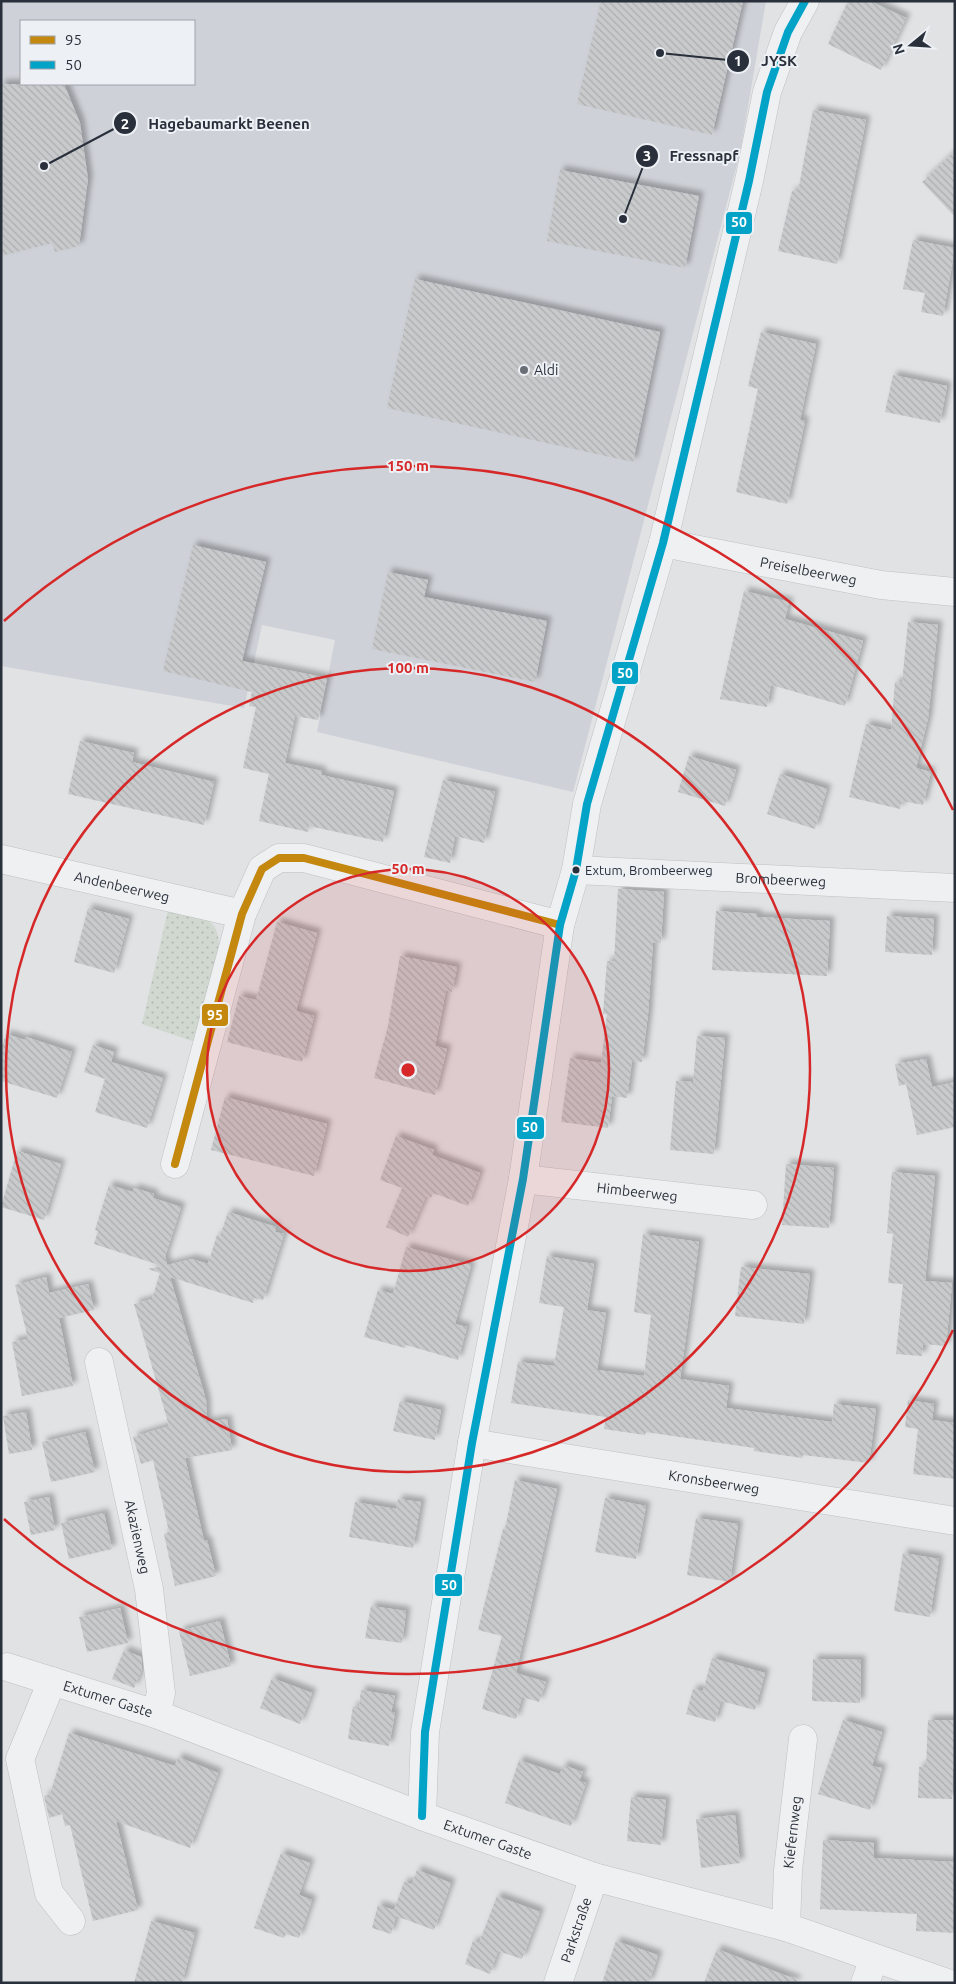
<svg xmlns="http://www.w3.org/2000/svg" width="956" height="1984" viewBox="0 0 956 1984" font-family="Ubuntu,sans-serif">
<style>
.built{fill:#ced1d7;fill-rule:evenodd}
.park{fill:url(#park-dots)}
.building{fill:url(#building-back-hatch);filter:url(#shadow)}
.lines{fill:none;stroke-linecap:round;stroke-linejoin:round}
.minor-casing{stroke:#bec0c2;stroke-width:29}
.minor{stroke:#eff0f1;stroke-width:28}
.bus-1-casing{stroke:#edf0f4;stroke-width:11}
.bus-2-casing{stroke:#edf0f4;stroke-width:11}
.bus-1{stroke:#c4880f;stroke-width:8}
.bus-2{stroke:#02a3c7;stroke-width:8}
.ring{fill:none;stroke:#d62828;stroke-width:2.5}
.poi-dot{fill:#696e76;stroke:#edf0f4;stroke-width:2}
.bus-dot{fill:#29303b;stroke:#edf0f4;stroke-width:2}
.labels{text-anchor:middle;stroke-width:4;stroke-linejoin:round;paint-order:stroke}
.bus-label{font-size:13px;fill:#29303b;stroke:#edf0f4;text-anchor:start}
.poi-label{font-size:14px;fill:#29303b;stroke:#edf0f4;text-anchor:start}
.street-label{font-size:14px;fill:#29303b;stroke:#edf0f4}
.centre{fill:#d62828;stroke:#edf0f4;stroke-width:2.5}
.ring-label{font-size:15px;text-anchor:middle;font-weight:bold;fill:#d62828;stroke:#edf0f4;stroke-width:4;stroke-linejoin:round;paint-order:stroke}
.leader{fill:none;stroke:#29303b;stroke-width:2}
.callout-dot{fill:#29303b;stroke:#edf0f4;stroke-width:2}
.mark-label{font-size:15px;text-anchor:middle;font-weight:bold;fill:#fff}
.callout-label{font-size:15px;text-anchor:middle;font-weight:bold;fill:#29303b;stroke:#edf0f4;stroke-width:4;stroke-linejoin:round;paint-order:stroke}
.line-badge{stroke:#edf0f4;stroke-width:2}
.badge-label{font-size:14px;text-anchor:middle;font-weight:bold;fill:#fff}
</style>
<defs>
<pattern id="park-dots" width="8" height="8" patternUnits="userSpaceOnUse" patternTransform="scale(1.25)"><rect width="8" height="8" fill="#d1d8d0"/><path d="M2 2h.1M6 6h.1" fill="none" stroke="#b3bab4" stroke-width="1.8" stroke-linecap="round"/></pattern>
<pattern id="building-back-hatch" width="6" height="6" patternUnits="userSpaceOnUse" patternTransform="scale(1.25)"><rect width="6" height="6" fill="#c8cacc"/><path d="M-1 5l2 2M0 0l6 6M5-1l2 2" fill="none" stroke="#acaeb0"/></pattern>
<filter id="shadow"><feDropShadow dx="4.5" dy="-4.5" stdDeviation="2.5" flood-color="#0004"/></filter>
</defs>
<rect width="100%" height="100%" fill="#e0e2e4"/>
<path class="built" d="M1,1h765l-26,152 -167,639 -256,-60 18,-92 -73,-15 -18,83 -243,-42zM21,21h173v63h-173z"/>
<path class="park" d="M168,910c30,6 53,4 51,41l-24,91 -53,-18z"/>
<path class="building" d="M601,1h142l-31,134 -135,-31z
M848,1h22l36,17 -25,52 -53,-26z
M1,84h63l16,39 8,56 -9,67 -24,6 -3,-9 -51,13z
M813,110l53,10 -29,144 -59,-13 14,-60 6,1z
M955,151v66l-33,-35z
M560,170l139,26 -14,72 -138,-27z
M913,240l42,8 -12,68 -22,-4 4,-19 -22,-4z
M415,279l245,53 -27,130 -246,-54z
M761,332l55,12 -16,76 5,1 -18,83 -51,-12 22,-103 -10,-3z
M893,375l54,11 -7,37 -55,-11z
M193,545l73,17 -24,99 85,17 -9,42 -23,-4 -10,47 37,8 -1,4 73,16 -11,51 -74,-16 -1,6 -49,-11 10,-47 -26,-6 13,-61 -7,-1 3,-14 -89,-21z
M388,572l40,8 -4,17 123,24 -12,61 -163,-33z
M744,591l45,11 -4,17 78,22 -18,65 -74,-21 -4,22 -47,-8z
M908,622l30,3 -10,93 -12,50 15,4 -8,33 -21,-4 -2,8 -51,-12 17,-73 25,6 4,-48 7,1z
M80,741l54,12 -2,9 82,20 -10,43 -136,-31z
M689,756l47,14 -11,36 -47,-14z
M780,774l47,15 -12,40 -48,-15z
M443,780l52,12 -11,51 -29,-7 -5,27 -26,-6z
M618,889l46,3 -3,51 -8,-1 -5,72 -6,48 -10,-1 -5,37 -15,-2 -4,32 -47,-6 9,-64 31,5 6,-49h-4l4,-53 7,1z
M88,908l41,11 -15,54 -40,-11z
M716,911l41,3v3l73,4 -3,55 -115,-6z
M887,916l47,3 -2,36 -47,-3z
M277,922l40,11 -21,78 18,5 -12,46 -75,-20 12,-46 17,4z
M400,956l57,11 -5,25 -6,-2 -11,56 12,3 -12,46 -61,-17 14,-52z
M6,1034l19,6 1,-3 46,15 -15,46 -56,-17v-31z
M697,1036l28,2 -11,116 -44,-4 6,-69 17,1z
M93,1045l21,7 -3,10 52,16 -16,50 -52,-16 10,-33 -21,-7z
M926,1059l6,28 23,-5v45l-38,8 -11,-51 -7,2 -4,-22z
M225,1097l102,27 -13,52 -103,-26z
M396,1136l38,14 -2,5 48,18 -12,33 -35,-13 -2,5 -5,-2 -18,41 -22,-10 16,-39 -22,-8z
M17,1151l44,13 -17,56 -43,-13z
M786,1164l48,4 -5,60 -47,-3z
M892,1172l43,4 -10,105 27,2 -6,63 -23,-2 -1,12 -26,-2 7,-70 -15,-1 5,-49 -6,-1z
M109,1185l24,7 1,-4 20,6 -1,4 28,9 -19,59 -68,-22 4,-13 -3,-1z
M228,1212l48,15 -1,5 9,2 -21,66 -9,-2 -1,5 -83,-26 36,123 1,22 20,-3 5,31 -47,8 19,83 3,-1 9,36 -41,10 -11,-52 5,-2 -16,-72 -12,4 -8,-27 36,-11 -35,-122 18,-5 8,-26 -12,-4 14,-3 3,-9 2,8 25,-6 16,5 9,-29 3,1z
M643,1234l56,8 -19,137 49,7 -3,22 106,14 2,-18 42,5 -7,54 -66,-8 -1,3 -48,-7v-3l-108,-16 -1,3 -41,-6 2,-12 -95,-14 7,-41 36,4 10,-59 -25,-4 8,-47 47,8 -7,46 19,3 -9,57 47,6 7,-61 -17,-3z
M406,1247l65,18 -16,59 12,3 -9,33 -52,-15 -1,3 -41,-11 14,-47 15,4z
M741,1267l69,7 -6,50 -69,-8z
M46,1277l3,16 39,-9 6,26 -35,8 14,68 -51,10 -10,-54 16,-3 -13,-54z
M908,1400l26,4 -2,16 23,3v56l-42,-5 5,-45 -13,-2z
M400,1401l41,9 -6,30 -42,-9z
M26,1412l6,38 -23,4 -6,-38z
M85,1432l10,40 -44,10 -9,-40z
M515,1480l42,9 -41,184 30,9 -7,20 -17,-5 -6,22 -34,-10 20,-73 -24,-6 25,-101h2z
M49,1497l6,33 -24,5 -7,-33z
M605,1498l41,8 -10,53 -41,-7z
M398,1499l23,3 -8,46 -64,-11 6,-35 41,7z
M104,1513l8,36 -43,10 -8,-36z
M696,1518l42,6 -8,58 -43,-7z
M903,1553l36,6 -9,58 -36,-6z
M371,1606l35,5 -4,32 -37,-5z
M120,1608l8,35 -41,9 -8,-35z
M220,1621l11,45 -41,10 -11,-45z
M124,1650l17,7 1,12 -8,19 -22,-9z
M712,1658l53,15 -10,37 -34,-9 -6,21 -29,-8 7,-25 10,2z
M813,1659l48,1 -1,43 -48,-2z
M272,1678l40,15 -12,31 -40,-16z
M361,1690l34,6 -4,16 4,1 -6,33 -41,-7 5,-33 6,1z
M843,1720l39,12 -10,34 10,2 -12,42 -52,-16z
M928,1720h27v49h-2l-1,30 -34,-1 1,-31h7z
M69,1733l106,33 3,-9 40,16 -28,75 -74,-27 22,89 -45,11 -23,-96 -5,1 -3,-12 -13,4 -5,-22 6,-2z
M519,1760l41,14 3,-9 20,7 -4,9 7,2 -15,43 -66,-23z
M631,1797l35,3 -5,45 -34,-4z
M735,1815l5,48 -39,5 -5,-49z
M823,1840l51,3v15l81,4v71l-39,-2 1,-17 -97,-5z
M281,1853l29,10 -11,32 13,5 -13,38 -13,-4 -2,4 -30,-10z
M417,1870l34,13 -17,47 -38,-14 -5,18 -19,-6 6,-23 16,5 10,-28 8,2z
M497,1896l43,16 -18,47 -24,-8 -8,23 -25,-10 8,-23 6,2z
M151,1921l44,12 -13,50h-48z
M616,1941l42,14 -9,28h-47z
M717,1949l80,31 -1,3h-92z"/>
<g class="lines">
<g class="minor-casing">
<g id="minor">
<path id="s1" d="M663,543l218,42 74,7"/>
<path id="s2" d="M1,859l241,55"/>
<path id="s3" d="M576,870l379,18"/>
<path d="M175,1164l67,-250 20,-45 17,-11h25l256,67"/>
<path id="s4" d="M523,1179l230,26"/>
<path id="s5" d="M99,1362l50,227 12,104 -5,21"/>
<path id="s6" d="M472,1443l483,78"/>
<path id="s7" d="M7,1667l149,47 266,102 172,61 192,50 161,56"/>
<path d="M52,1681l-32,78 29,134 22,28"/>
<path d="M422,1816l3,-84 47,-289 51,-264 37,-254 16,-55 11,-66 76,-261 86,-362 18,-89 21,-60 17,-31"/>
<path id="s8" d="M786,1927l2,-57 15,-131"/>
<path id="s9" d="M558,1983l36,-106"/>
<path d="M865,1983l9,-24"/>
</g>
</g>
<use href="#minor" class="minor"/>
<g class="bus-1-casing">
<path id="bus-1" d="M175,1164l67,-250 20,-45 17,-11h25l256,67"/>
</g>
<g class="bus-2-casing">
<path id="bus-2" d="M422,1816l3,-84 47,-289 51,-264 37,-254 16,-55 11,-66 76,-261 86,-362 18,-89 21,-60 17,-31"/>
</g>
<use href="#bus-1" class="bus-1"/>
<use href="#bus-2" class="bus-2"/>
</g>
<circle cx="408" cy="1070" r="201" fill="#d62828" fill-opacity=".12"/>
<g class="ring">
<circle cx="408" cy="1070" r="201"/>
<circle cx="408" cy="1070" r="402"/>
<path d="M953 1330A604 604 0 0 1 4 1519M4 621A604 604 0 0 1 953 810"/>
</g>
<circle class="poi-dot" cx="524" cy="370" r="5"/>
<circle class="bus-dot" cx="576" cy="870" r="4.5"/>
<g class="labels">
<g class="bus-label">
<text x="585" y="875">Extum, Brombeerweg</text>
</g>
<g class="poi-label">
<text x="534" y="375">Aldi</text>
</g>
<g class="street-label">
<text dy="5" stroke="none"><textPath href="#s1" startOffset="148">Preiselbeerweg</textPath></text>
<text dy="5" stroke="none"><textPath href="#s3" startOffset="205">Brombeerweg</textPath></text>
<text dy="5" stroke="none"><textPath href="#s2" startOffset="124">Andenbeerweg</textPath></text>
<text dy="5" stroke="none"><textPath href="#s4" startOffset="115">Himbeerweg</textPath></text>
<text dy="5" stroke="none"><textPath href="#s6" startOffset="245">Kronsbeerweg</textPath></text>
<text dy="5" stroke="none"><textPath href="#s5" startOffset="179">Akazienweg</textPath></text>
<text dy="5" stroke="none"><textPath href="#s7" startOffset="106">Extumer Gaste</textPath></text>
<text dy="5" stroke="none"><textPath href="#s8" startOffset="95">Kiefernweg</textPath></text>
<text dy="5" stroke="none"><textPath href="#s7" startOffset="511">Extumer Gaste</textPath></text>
<text dy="5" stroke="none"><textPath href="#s9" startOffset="56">Parkstraße</textPath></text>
</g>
</g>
<circle cx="408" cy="1070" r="8" class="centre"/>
<g class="ring-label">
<text x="408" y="471">150 m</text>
<text x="408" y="673">100 m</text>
<text x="408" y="874">50 m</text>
</g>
<path class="leader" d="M660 53L738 61M44 166L125 123M623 219L647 156"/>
<g class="callout-dot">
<circle cx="660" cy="53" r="5"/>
<circle cx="44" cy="166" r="5"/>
<circle cx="623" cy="219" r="5"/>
<circle cx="738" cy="61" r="12"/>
<circle cx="125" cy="123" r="12"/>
<circle cx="647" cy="156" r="12"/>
</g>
<g class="mark-label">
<text x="738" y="66">1</text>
<text x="125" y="129">2</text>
<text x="647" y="161">3</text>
</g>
<g class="callout-label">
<text x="779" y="66">JYSK</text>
<text x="229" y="129">Hagebaumarkt Beenen</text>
<text x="704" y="161">Fressnapf</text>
</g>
<g class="line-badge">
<rect x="725" y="211" width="28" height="24" rx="5" fill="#02a3c7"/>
<rect x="611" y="661" width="28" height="24" rx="5" fill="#02a3c7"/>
<rect x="201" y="1003" width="28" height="24" rx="5" fill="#c4880f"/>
<rect x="516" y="1116" width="29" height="24" rx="5" fill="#02a3c7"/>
<rect x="434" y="1573" width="29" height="24" rx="5" fill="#02a3c7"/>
</g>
<g class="badge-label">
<text x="739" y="227">50</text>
<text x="625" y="678">50</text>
<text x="215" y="1020">95</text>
<text x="530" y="1132">50</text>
<text x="449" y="1590">50</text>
</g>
<rect width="956" height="1984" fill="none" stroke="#29303b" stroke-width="5"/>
<rect x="20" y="20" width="175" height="65" fill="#edf0f4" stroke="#9fa3aa"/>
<rect x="30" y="36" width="25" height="8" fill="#c4880f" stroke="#9fa3aa"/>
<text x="65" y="45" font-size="15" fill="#29303b">95</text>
<rect x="30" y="61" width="25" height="8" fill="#02a3c7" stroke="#9fa3aa"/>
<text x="65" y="70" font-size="15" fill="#29303b">50</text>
<g transform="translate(911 45) rotate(252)" stroke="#edf0f4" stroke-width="4" paint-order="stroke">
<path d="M0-4L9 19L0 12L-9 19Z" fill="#29303b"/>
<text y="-8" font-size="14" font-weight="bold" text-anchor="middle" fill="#29303b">N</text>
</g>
</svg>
